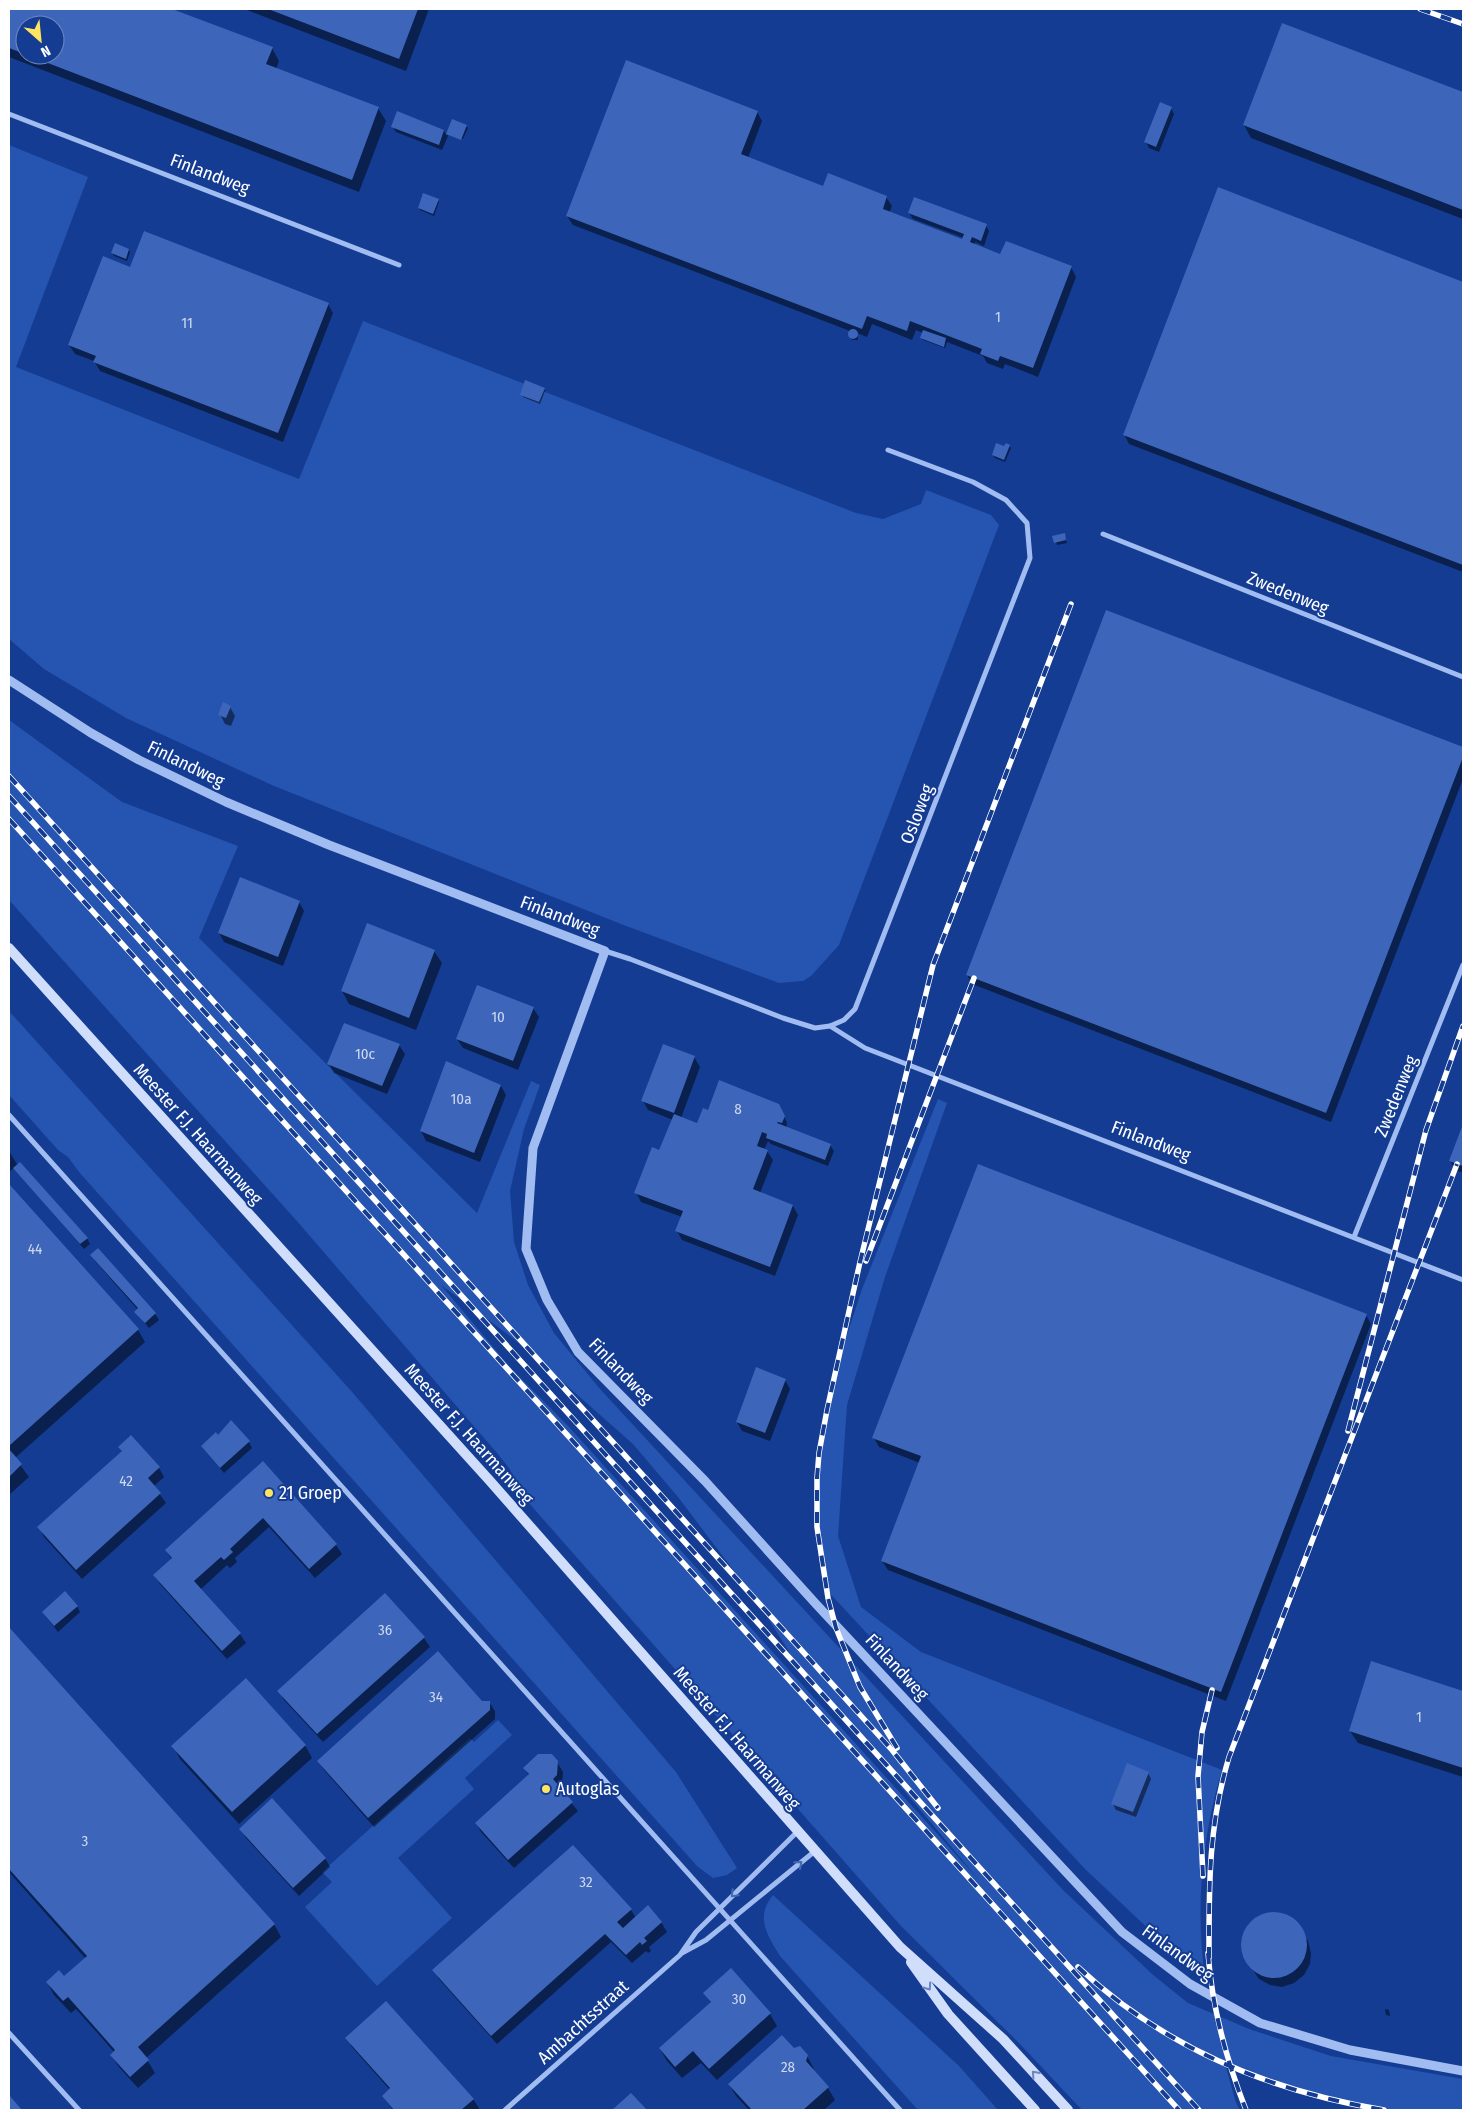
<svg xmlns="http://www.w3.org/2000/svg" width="1472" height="2119" viewBox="0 0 1472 2119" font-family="'Fira Sans Condensed',sans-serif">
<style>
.green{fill:#2655b1;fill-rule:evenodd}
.shadow{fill:#0007;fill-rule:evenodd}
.building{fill:#3d66ba}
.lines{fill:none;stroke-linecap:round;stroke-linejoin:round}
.minor{stroke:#a1bcf1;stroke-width:5}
.tertiary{stroke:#a1bcf1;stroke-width:9}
.secondary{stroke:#d0defc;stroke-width:10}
.rail-casing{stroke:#fff;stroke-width:5.5}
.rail{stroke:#143c92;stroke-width:4;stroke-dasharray:11;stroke-linecap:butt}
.oneway{stroke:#4569b3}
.oneway2{stroke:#6985c2}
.poi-dot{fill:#ffe462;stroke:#143c92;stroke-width:2}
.labels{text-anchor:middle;stroke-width:4;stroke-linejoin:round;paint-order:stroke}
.number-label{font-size:15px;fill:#ced9ee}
.street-label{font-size:18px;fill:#fff;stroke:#143c92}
.poi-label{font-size:18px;fill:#fff;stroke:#143c92;text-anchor:start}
</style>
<rect width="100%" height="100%" fill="#143c92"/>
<path class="green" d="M9,145l79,32 -72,190 283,112 64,-158 493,192 27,6 38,-15 5,-14 65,25 8,10 -160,420 -28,31 -8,5 -24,2 -158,-59 -347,-138 -148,-68 -82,-49 -35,-30z
M9,720l113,82 116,44 -39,92 278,275 54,-132 9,4 -16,44 -14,62 4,51 14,43 26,48 46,56 463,501 89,84 36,29 61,26 82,27 132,23v31h-76l-88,-17 -39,-13 -35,-16 11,39 4,7h-158l-62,-66 -119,-118 -373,-424 -19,-34 -12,-15 -201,-233 -287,-320zM441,1285l73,54 119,105 45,53 81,107 34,54 186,222 -410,-453 -60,-61z
M9,1011l344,382 323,379 61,96 -10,7 -14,3 -16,-12 -618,-694 -11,-15 -10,-7 -49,-55z
M938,1099l9,4 -62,174 -38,128 -9,131 23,71 60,45 301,118c-20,67 -27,138 -17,207l-33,-26 -87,-82 -261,-282 -6,-34 -1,-78 10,-79 35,-107z
M498,1720l14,15 -47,43 9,11 -76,69 54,60 -75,68 -72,-79 27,-25 -10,-10 148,-134 4,4z
M773,1895l186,171 39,44h-80l-138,-154c-13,-21 -25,-39 -7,-61z"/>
<path class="shadow" d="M9,9h160l103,39 7,13 -3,8 102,39 8,13 -27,71 -350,-135zM25,25h30v30h-30z
M244,9h185l-23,62z
M1283,24l180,69v126l-212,-81 -7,-13z
M1171,108l3,6 -15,38 -10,-4 -3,-6z
M757,112l5,9 -14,37 75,29 63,10 6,9 -3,7 76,29 -1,-4 -51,-19 -4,-6 77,13 3,5 -5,15 -9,-4 -1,3 27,11 70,11 5,10 -38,100 -33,-13 -2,5 -16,-6 -4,-7 -36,-14 -2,6 -22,-8 -2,-2 2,-5 -7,-3 -4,10 -40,-16 -5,13 -10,-4 1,7h-6l-2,-9 -277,-106 -6,-9z
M392,126l52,5 3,5 1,-3v3l-6,14 -46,-18z
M466,126l2,2 -5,11 -15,-6z
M1219,189l244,94v289l-334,-128 -5,-10z
M438,200l1,2 -5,14 -14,-6 -1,-2z
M129,250l1,2 -3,9 -13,-5 -2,-3z
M131,268l197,36 5,9 -50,129 -183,-71 -6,-10 -19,-7 -6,-9z
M544,389l1,2 -5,13 -17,-7 -2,-3z
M1009,446l2,2 -6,14 -10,-4 -2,-3z
M1054,537h11l2,6 -10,2z
M1107,612l356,137v30l-132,343 -359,-138 -5,-9z
M230,707l5,9 -4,10 -6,-2 -5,-10z
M299,902l5,9 -21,55 -59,-24 -5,-9z
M434,951l8,12 -26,67 -67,-26 -7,-13z
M533,1008l6,9 -21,53 -55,-22 -6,-9z
M399,1045l6,9 -18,40 -53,-21 -5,-9z
M694,1057l6,10 -19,51 17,6 11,-13 74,3 4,9 -1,5 44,17 4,6 -6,15 -57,-22 -3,-3 -4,9 3,1 6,9 -13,33 33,13 5,9 -23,61 -93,-36 -5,-9 5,-14 -41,-15 -5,-10 24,-40 13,-32 -25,-10 -5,-9z
M501,1086l5,9 -26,67 -54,-21 -5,-10z
M1463,1127v46l-7,-3 -6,-9z
M9,1151l9,15 69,72 3,6 -6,5 -70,-81 -5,4z
M9,1186l129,144 7,12 -130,116 14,19 -20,18z
M98,1250l57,64 4,6 -10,8 -13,-16 2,-2 -43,-49 -3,-5z
M1366,1315l5,9 -145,377 -338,-131 -6,-9 38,-98 -41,-16 -5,-9z
M785,1380l5,9 -20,52 -28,-10 -5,-9z
M218,1437l31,5 3,6 -28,25 -22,-26z
M263,1463l73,82 6,9 -27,24 -46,-51 -34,31 2,4 -7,6 -3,-3 -27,25 40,44 6,9 -19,16 -67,-75 -5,-9 17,-15 -6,-10z
M159,1468l5,9 -10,9 12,17 -84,76 -38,-42 -5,-10z
M77,1606l3,6 -22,20 -15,-19z
M9,1627l265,297 7,13 -135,121 9,15 -17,15 -19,-21 -8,-12 3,-3 -13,-15 -25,-28 -5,4 -17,-18 -7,-13 17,-4 22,-19 -77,-87z
M424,1638l6,9 -107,95 -39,-42 -5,-9z
M1372,1663l91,29v85l-105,-34 -8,-12z
M481,1702h8l6,9v8l-121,108 -50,-57 -6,-9z
M305,1745l7,13 -73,66 -59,-65 -7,-13z
M557,1762l6,10 -1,13 -3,3 19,23 -64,57 -33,-36 -5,-9 53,-47 -5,-8z
M1148,1773l3,6 -15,38 -20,-7 -3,-6z
M241,1829l84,29 5,9 -31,29 -53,-58z
M573,1846l58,64 5,8 25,4 6,10 -18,15 2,4 -3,2 -2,-2 -14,12 -21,-21 -114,102 -58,-65 -5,-9z
M1271,1913l14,2 10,6 13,20 3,12 -1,11 -6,11 -10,8 -12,4 -12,-2 -11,-6 -13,-19 -4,-12 1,-13 6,-11 11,-8z
M731,1970l39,44 7,12 -60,54 -16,-17 -19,15 -15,-17 -7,-12 51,-46 -6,-10z
M1385,2009l4,1 1,6 -4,-1z
M347,2038l126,61 6,9 -2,2h-84l-10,-14 7,-6 -38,-43z
M793,2049l14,7 7,13 -1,2 15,17 7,12 -11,10h-75l-13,-14 -7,-12z"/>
<path class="building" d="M9,9h163l101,38 -7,17 113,43 -27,73 -325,-125h28v-30h-30v29l-16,-6z
M268,9h150l-19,50z
M1282,23l181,69v118l-220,-85z
M626,60l132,51 -17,43 82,32 5,-13 59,23 -4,13 79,30 2,-5 -56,-21 6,-16 73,27 -6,17 -9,-4 -2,5 30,12 6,-13 66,25 -39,102 -33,-12 -2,5 -18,-7 2,-5 -72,-28 -3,10 -40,-15 -5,13 -296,-113z
M1160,102l12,5 -16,40 -12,-5z
M397,111l47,19 -5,15 -48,-18z
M452,119l15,6 -6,15 -15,-6z
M1218,187l245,95v283l-340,-130z
M423,193l16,6 -6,15 -15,-6z
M144,231l185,72 -51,130 -185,-71 3,-6 -28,-11 35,-89 27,11z
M115,243l14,6 -3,10 -15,-6z
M848 334a5 5 0 1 1 10 0a5 5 0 1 1-10 0Z
M923,330l23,8 -2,9 -24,-9z
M525,380l20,8 -6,14 -19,-7z
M996,443l8,3 2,-3 4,2 -6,15 -12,-5z
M1065,533l1,7 -12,3 -2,-7z
M1106,610l357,137v10l-137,356 -360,-138z
M223,702l8,4 -5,12 -8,-3z
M240,877l60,24 -22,56 -60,-24z
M367,923l68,27 -26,68 -68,-27z
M477,985l57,22 -21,54 -57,-22z
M344,1023l56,21 -18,42 -55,-22z
M663,1044l32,12 -21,57 -33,-12z
M446,1061l55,24 -27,68 -54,-22z
M719,1080l60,24 6,12 -3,7 -4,-1 -1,1 54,21 -6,16 -59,-22 1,-4 -5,-2 -5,14 11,4 -15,39 40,16 -23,62 -95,-36 8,-20 -49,-18 18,-46 7,3 15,-36 23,9 6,-15 5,2z
M1463,1124v42l-14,-5z
M20,1162l68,76 -8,6 -67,-76z
M978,1164l389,150 -146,378 -340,-131 40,-105 -49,-18z
M9,1184l130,145 -130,117z
M98,1248l58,65 -11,10 -11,-11 4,-4 -48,-53z
M756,1367l30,12 -21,54 -29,-11z
M231,1420l19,21 -30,27 -19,-22 15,-14 2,3z
M131,1435l29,32 -12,11 13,15 -85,77 -39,-43 85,-76 -4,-4z
M9,1449l13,15 -13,13z
M263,1461l74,83 -28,25 -46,-51 -33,31 3,3 -9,8 -3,-3 -27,24 47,52 -19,18 -69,-76 19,-17 -7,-8z
M65,1591l13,15 -24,20 -12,-14z
M385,1593l40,44 -108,97 -40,-43z
M9,1627l266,297 -137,123 11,13 -19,17 -20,-22 5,-5 -22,-25 -25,-28 -5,4 -17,-19 13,-12 5,6 23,-20 -78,-87z
M438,1651l44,50h8v9l-122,108 -51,-57z
M1371,1661l92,30v77l-114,-37z
M246,1678l60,67 -74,67 -61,-66z
M538,1754h14l6,7 -1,14 -4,4 20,23 -65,58 -33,-37 54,-49 -6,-6z
M1127,1763l22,9 -16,40 -22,-8z
M272,1798l54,60 -33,30 -54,-59z
M573,1845l59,64 -15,13 6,6 25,-23 14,17 -18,16 3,3 -5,4 -2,-3 -14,13 -21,-21 -114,102 -59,-66z
M1241 1945a33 33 0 1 1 66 0a33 33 0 1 1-66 0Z
M731,1968l40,45 -62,56 -16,-18 -18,16 -16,-19 52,-46 -8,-9z
M386,2001l88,98 -13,11h-67l-12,-14 8,-8 -45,-50z
M782,2035l12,13 6,-2 8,9 -2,6 23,26 -26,23h-51l-24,-26z
M631,2093l16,17h-35z
M9,2095l13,15h-13z"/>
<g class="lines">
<path class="minor" d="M9,114l390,151
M1103,534l360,143
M605,951l25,8 153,59 32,10 15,-2 14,-6 11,-11 175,-451 -3,-35 -21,-23 -33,-18 -85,-32
M830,1026l35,22 598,232
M9,1115l891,995
M1354,1237l109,-272
M682,1953l24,-13 109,-89
M9,2033l70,77
M505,2110l175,-155 16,-23 101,-100"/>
<path class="tertiary" d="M9,680l82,53 48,27 87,42 103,43 276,106 -72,197 -7,101 21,51 31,52 127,129 111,123 306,328 68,52 70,39 90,27 113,21"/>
<path class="secondary" d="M9,948l481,533 410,466 103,92 65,71
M911,1962l37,52 87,96"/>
<g class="rail-casing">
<path id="rail" d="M1420,9l43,15
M9,776l883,974 46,58
M9,796l1190,1314
M9,819l1170,1291
M866,1261l108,-283
M1348,1431l78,-301 37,-104
M897,1748l-37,-61 -24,-59 -8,-30 -11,-71v-49l2,-25 8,-43 33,-148 73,-297 138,-361
M1203,1876l-5,-100 4,-44 10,-42
M1208,1953c4,55 18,106 38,157
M1209,1958c0,-71 -1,-131 20,-201l228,-593
M1078,1967c86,81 191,124 306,143"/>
</g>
<use href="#rail" class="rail"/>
</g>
<defs><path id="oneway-chevron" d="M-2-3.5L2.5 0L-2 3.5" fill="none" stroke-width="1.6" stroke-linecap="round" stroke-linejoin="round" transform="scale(1.25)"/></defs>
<g class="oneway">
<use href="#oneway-chevron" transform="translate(799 1864) rotate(-41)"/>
<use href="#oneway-chevron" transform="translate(734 1894) rotate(135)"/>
</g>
<g class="oneway2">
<use href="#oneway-chevron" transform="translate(928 1987) rotate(55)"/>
<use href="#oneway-chevron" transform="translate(1035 2074) rotate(-132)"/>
</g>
<g class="poi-dot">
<circle cx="269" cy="1493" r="5"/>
<circle cx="546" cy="1789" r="5"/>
</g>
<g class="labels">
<g class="number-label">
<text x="998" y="322">1</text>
<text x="187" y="328">11</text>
<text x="498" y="1022">10</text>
<text x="365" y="1059">10c</text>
<text x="461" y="1104">10a</text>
<text x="738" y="1114">8</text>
<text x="35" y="1254">44</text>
<text x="126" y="1486">42</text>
<text x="385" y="1635">36</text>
<text x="436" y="1702">34</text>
<text x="1419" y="1722">1</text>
<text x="85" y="1846">3</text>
<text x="586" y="1887">32</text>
<text x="739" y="2004">30</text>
<text x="788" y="2072">28</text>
</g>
<g class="street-label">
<text transform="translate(210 174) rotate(21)" y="6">Finlandweg</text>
<text transform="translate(1288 593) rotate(22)" y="6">Zwedenweg</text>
<text transform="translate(186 764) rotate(26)" y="6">Finlandweg</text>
<text transform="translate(917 814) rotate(-69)" y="6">Osloweg</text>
<text transform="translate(560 916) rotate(21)" y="6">Finlandweg</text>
<text transform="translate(1396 1096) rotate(-68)" y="6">Zwedenweg</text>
<text transform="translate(198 1134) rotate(48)" y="6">Meester F.J. Haarmanweg</text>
<text transform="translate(1151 1141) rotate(21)" y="6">Finlandweg</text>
<text transform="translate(621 1371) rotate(46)" y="6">Finlandweg</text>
<text transform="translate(469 1434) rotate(48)" y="6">Meester F.J. Haarmanweg</text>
<text transform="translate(897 1667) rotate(47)" y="6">Finlandweg</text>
<text transform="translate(737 1738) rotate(49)" y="6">Meester F.J. Haarmanweg</text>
<text transform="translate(1178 1953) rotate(36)" y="6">Finlandweg</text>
<text transform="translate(583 2022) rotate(-42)" y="6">Ambachtsstraat</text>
</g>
<g class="poi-label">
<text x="279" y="1499">21 Groep</text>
<text x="556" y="1795">Autoglas</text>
</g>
</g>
<rect width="1472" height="2119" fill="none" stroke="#ffffff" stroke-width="20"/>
<g transform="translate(40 40) rotate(153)"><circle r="24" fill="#143c92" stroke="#728abe"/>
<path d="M0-4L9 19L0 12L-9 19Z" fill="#ffe462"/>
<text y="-8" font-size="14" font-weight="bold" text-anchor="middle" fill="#ffffff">N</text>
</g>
</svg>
